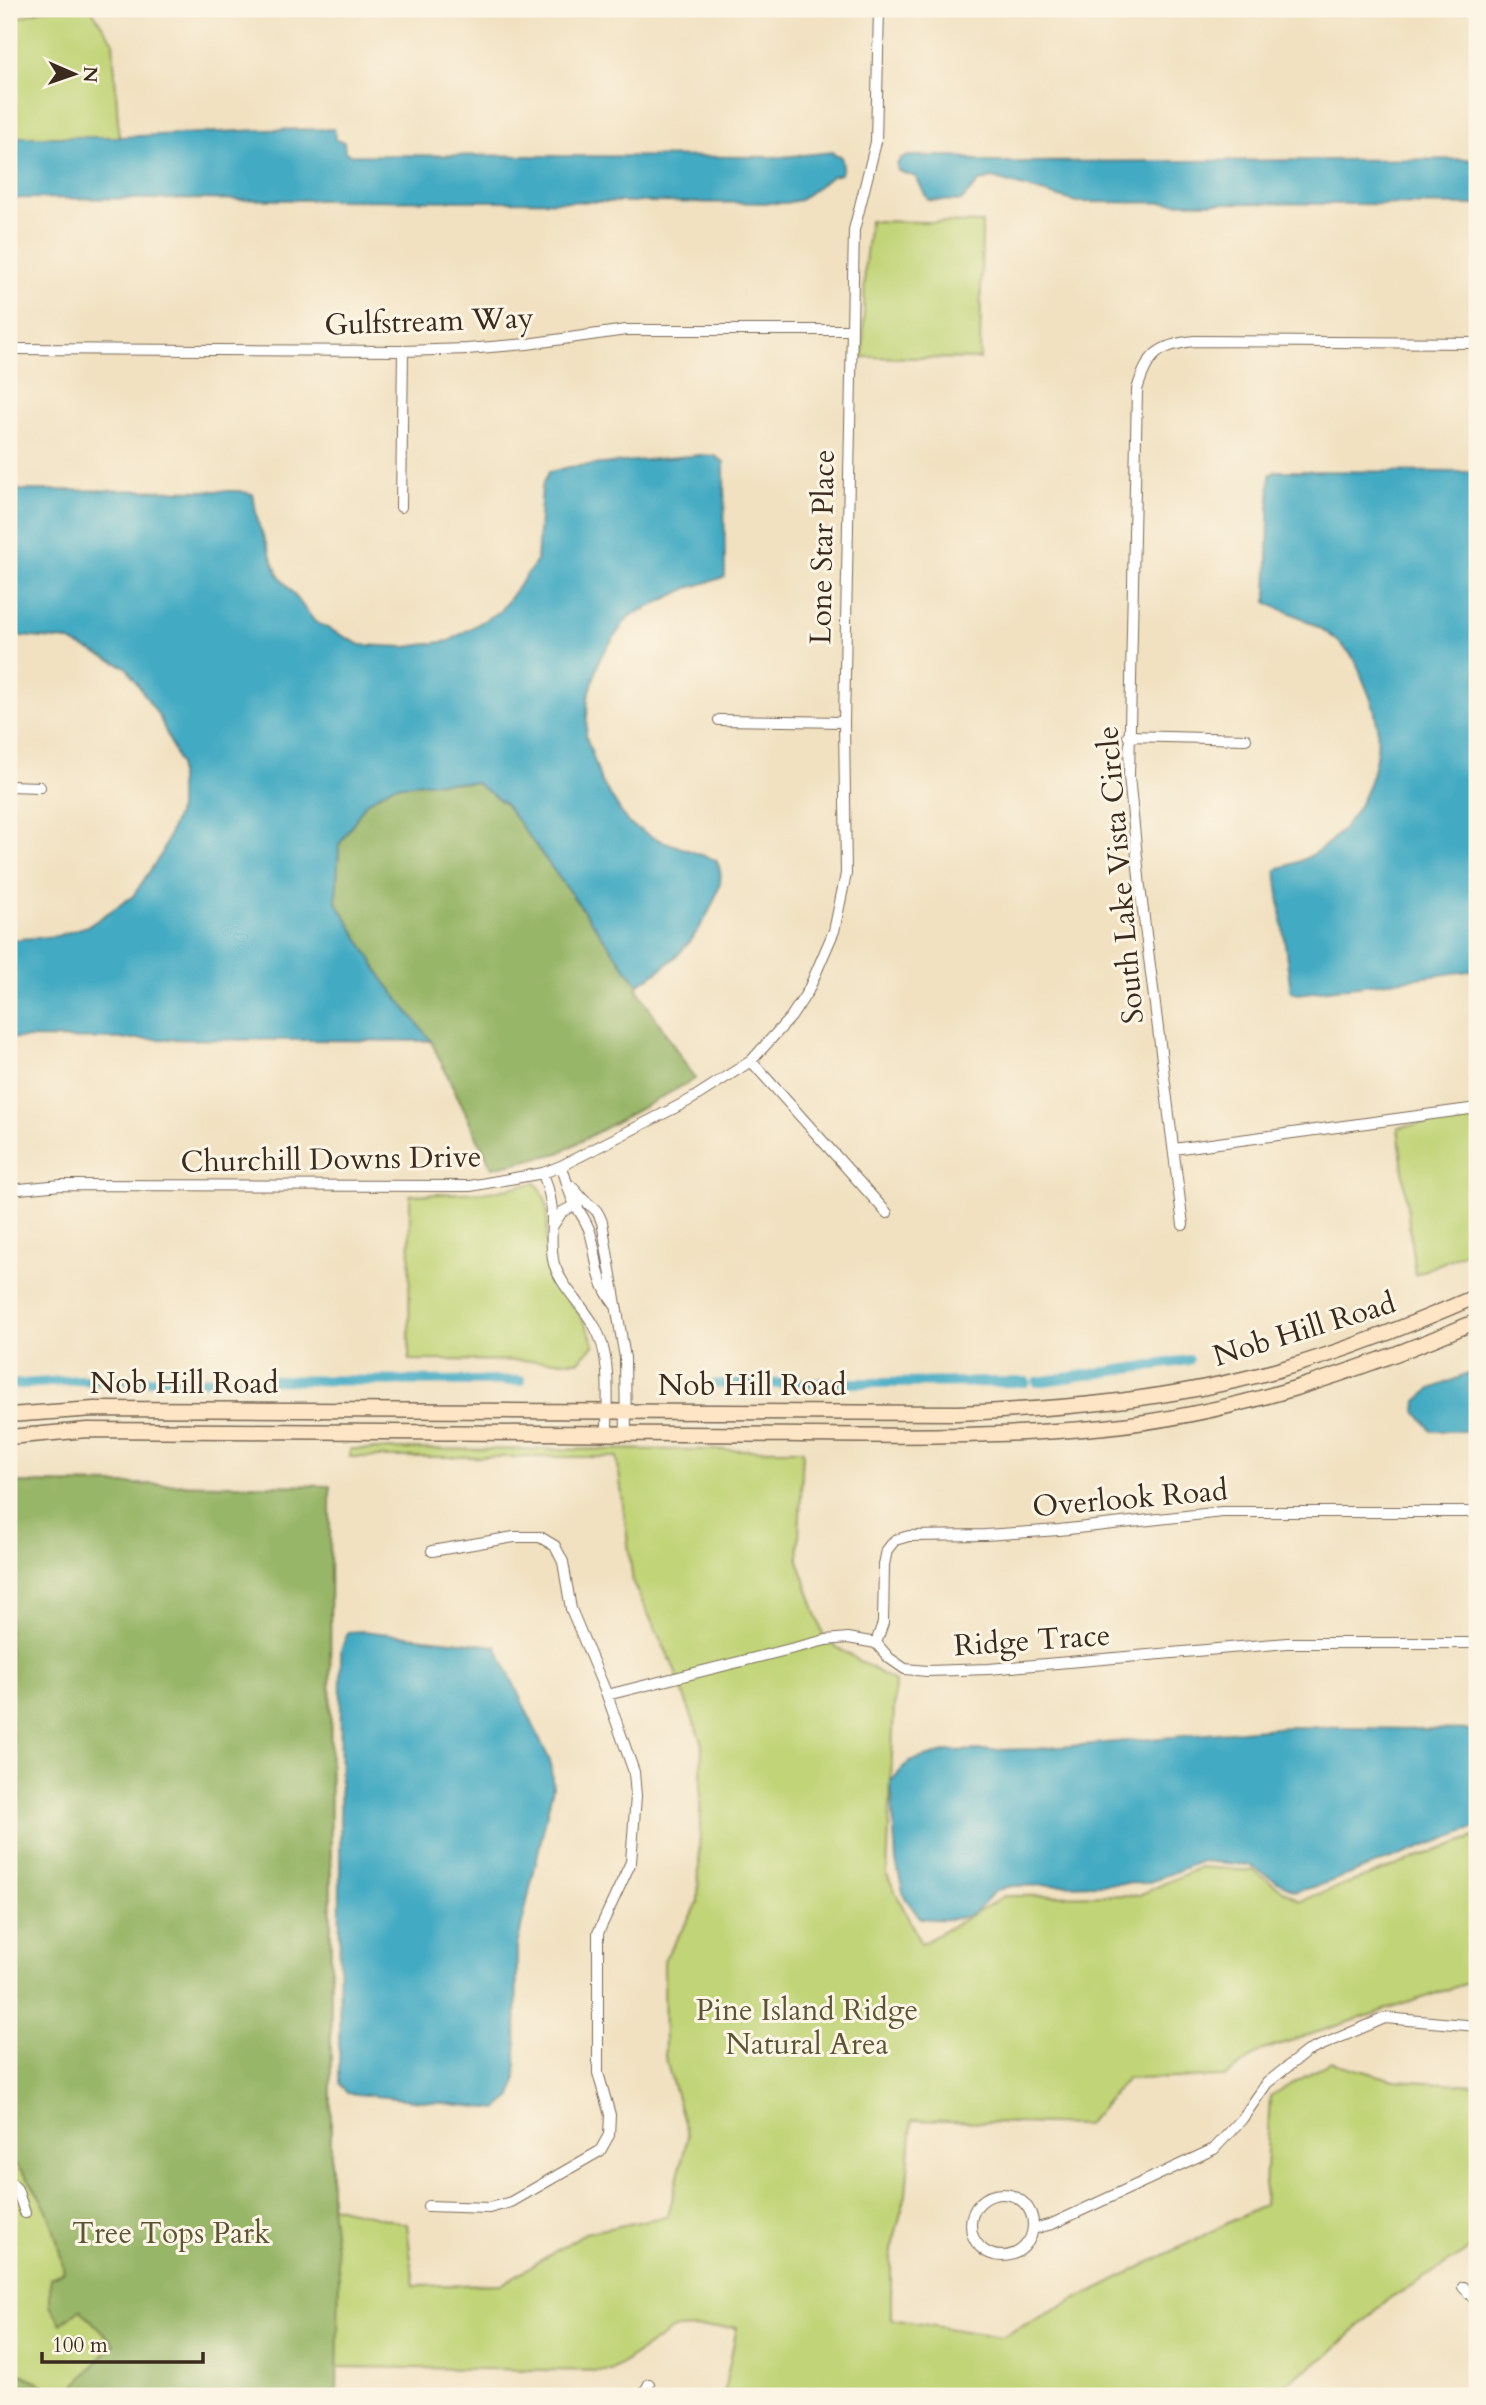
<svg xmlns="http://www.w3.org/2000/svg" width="1486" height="2405" viewBox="0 0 1486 2405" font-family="Cardo,serif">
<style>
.green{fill:#c1d477;stroke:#7e7f4a;stroke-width:2}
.forest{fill:#98b668;stroke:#6a7043;stroke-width:2}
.water{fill:#43aac3;stroke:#3f6a70;stroke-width:2}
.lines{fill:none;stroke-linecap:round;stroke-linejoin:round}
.canal{stroke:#43aac3;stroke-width:10}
.minor-casing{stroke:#7b6a57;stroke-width:12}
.secondary-casing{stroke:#7b6a57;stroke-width:17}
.minor{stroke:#fff;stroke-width:10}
.secondary{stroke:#fde5c5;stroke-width:14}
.labels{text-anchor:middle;stroke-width:6;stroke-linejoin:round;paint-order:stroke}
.street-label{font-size:30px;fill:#3b2a1e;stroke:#fcf5e5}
.park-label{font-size:30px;fill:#5c5434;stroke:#fcf5e5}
</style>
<rect width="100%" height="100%" fill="#fcf5e5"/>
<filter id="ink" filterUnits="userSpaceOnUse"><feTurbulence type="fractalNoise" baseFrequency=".0143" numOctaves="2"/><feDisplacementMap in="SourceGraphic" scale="14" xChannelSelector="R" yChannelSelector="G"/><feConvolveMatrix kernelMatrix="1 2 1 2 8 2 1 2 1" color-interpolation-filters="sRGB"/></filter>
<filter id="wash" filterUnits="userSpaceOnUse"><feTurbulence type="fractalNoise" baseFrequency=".00686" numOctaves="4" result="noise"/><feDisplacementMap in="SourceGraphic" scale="28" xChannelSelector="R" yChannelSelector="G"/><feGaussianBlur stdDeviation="1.57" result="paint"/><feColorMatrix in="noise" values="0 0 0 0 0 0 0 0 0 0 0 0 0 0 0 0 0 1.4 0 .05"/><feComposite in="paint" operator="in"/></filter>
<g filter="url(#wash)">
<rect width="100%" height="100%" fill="#f1e1c1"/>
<path class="green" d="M45,9h46l22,33 6,95h-110v-116z
M870,221l112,2 -2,136 -117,-2 2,-94z
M1477,1117v130l-62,28 -17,-148z
M535,1183c20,17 9,51 12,74 3,24 19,40 32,57 7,9 11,20 15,30l-15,17 -170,-1 1,-165 79,-3z
M350,1449l453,1 -5,110 27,80 70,42 -8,193 34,69 84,-48 134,-1 62,-28 53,4 46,30 177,-65v144l-214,70 -39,27 -97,2 -41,46 -174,-5 -6,75 -15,55v69l110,18 263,-132 6,-109 61,-34 63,18 82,5 1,-3v163l-92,57 -57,53 -61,41h-544l14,-69 -64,2 -62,42 -274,-4v29h-328v-913l321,3 1,720 76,18 7,62 88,-2 83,-51 83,-17 20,-80 -23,-79 -1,-97 34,-57 4,-159 -30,-81 -39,-80 -16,-126h-267z"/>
<path class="forest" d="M434,782l42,1 29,21 125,170 9,10 -2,5 58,90 -136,74 -67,15 -61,-127 -48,-62 -47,-78 3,-56 27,-42 27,-17z
M9,1483l321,3 1,720 8,69 -2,121h-272l49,-52 -34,-35 -19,15 -11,-19v-27l14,-6c-9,-48 -20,-80 -55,-114v-343h4l6,-17 -10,-93z
M9,2369l28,12 22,15h-48l-2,-4z"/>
<path class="water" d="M334,129l2,11 8,2 1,10 6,3 430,2 52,-5 1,3 7,1 2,8 -2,10 -9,2 -32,24 -15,3 -776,-5v-61h110l140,-7z
M909,156h46l31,6h39l452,-3v46l-400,-3 -85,-24 -13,4 -18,19 -33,-1 -12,-23 -18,-6 -1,-6 3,-6z
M700,455l15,1 9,6 1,115 -37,11 -60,29 -28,41 -12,40 -2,38 15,45 27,42 26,15 62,22c9,16 3,29 -4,45 -18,38 -38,57 -73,79l-9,-10 -125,-170 -29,-21 -42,-1 -41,4 -27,17 -27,42 -3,56 47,78 48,62 -422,-3v-98l48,-4 33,-11 43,-29 29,-43 17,-44v-46l-19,-45 -34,-51 -59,-27 -58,-5v-145l230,1 14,3 5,29 20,51 37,48 46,23 45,2 43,-6 51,-30 37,-50 5,-75 7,-14 20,-5z
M1276,471l201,1v498l-179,24 -7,-2 -15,-121 3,-3c61,-13 104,-81 98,-142 -1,-16 -8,-32 -14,-46 -2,-6 -5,-14 -8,-20 -15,-22 -40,-36 -64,-47 -8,-4 -17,-5 -24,-11l3,-127z
M1477,1370v61h-45l-16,-19 1,-11 14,-12z
M363,1631l133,15 54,115 3,26 -36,159 -1,134 -4,17 -15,12 -150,-16 -8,-10 2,-433 7,-18z
M1287,1727l190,3v97l-162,60 -20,4 -46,-26 -47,-4 -55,22 -135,3c-28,6 -18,11 -36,25 -12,10 -41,9 -56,7l-16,-22 -8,-35 -5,-80 19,-20 38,-10 88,-2z"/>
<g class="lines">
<path class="canal" d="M1037,1382l152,-22
M715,1384l311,-2
M9,1385l68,-5 444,1"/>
</g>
</g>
<g filter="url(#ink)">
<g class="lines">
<g class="minor-casing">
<path id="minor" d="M9,349l394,2 64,-2 60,-5 99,-14h225
M401,507l2,-156
M719,720l125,2
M1128,736l118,3
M9,786l31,1
M751,1061l136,152
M1174,1149l303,-41
M561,1166c4,9 6,18 9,27 4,13 15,24 20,39 9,30 4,46 25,73
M543,1173c5,14 9,27 9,42 0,17 -2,33 2,49 8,24 29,41 41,63 17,31 12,72 12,106
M568,1184c8,5 10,11 16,16 11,11 11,5 18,22l23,136 1,75
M9,1190l52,-5 409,1 73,-13 18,-7 129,-66 61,-39 40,-44 17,-26 26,-60 12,-57 -2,-152 10,-492 22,-88 3,-133
M1183,1225l-43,-338 -11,-111 8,-386c10,-35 21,-45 57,-49l283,2
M552,1227l10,-15 17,-9
M876,1643l7,-20 1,-58 3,-15 8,-10 14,-4 76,-1 74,-5 163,-18h255
M607,1695l219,-55 22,-2 28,5 13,15 16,11 22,2 62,-2 298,-26h190
M9,2181l8,8 8,24
M971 2225a31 31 0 1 1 62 0a31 31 0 1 1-62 0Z
M428,2206l61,2 22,-6 89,-51 9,-16 1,-20 -12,-42v-140l33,-71 5,-66 -2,-24 -27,-77 -36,-86 -8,-47 -8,-16 -15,-9h-26l-82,14
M1033,2229l19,-5 162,-75 28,-30 25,-36 39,-31 79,-34 92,8
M1463,2287l14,15
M643,2396l6,-12"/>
</g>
<g class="secondary-casing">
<path id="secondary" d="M9,1415l85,-6 863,4c108,-4 217,-14 321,-43 68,-19 134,-46 199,-74
M9,1437l78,-7c198,1 396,3 594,4 140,0 283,7 424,-7 129,-13 253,-55 372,-106"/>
</g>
<use href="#minor" class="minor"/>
<use href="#secondary" class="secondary"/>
</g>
</g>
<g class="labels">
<g class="street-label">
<text transform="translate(429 321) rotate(-2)" y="10">Gulfstream Way</text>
<text transform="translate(822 547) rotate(-89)" y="10">Lone Star Place</text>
<text transform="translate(1120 875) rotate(-95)" y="10">South Lake Vista Circle</text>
<text transform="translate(331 1159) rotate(-1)" y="10">Churchill Downs Drive</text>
<text transform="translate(1304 1329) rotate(-17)" y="10">Nob Hill Road</text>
<text x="184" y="1393">Nob Hill Road</text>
<text x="752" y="1395">Nob Hill Road</text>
<text transform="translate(1130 1498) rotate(-5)" y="10">Overlook Road</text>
<text transform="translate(1032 1640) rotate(-4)" y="10">Ridge Trace</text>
</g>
<g class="park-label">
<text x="807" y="2020">Pine Island Ridge<tspan x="807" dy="34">Natural Area</tspan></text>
<text x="171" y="2243">Tree Tops Park</text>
</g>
</g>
<rect width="1486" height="2405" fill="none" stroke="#fcf5e5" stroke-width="35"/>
<g transform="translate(74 74) rotate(92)" stroke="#fcf5e5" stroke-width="5" paint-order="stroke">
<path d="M0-5L12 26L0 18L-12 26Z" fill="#3b2a1e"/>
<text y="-10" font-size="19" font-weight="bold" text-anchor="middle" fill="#3b2a1e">N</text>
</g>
<path d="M42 2352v10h161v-10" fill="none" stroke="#3b2a1e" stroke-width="3.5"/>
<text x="52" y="2352" font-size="21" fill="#3b2a1e" stroke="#fcf5e5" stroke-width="5" paint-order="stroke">100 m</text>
</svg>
